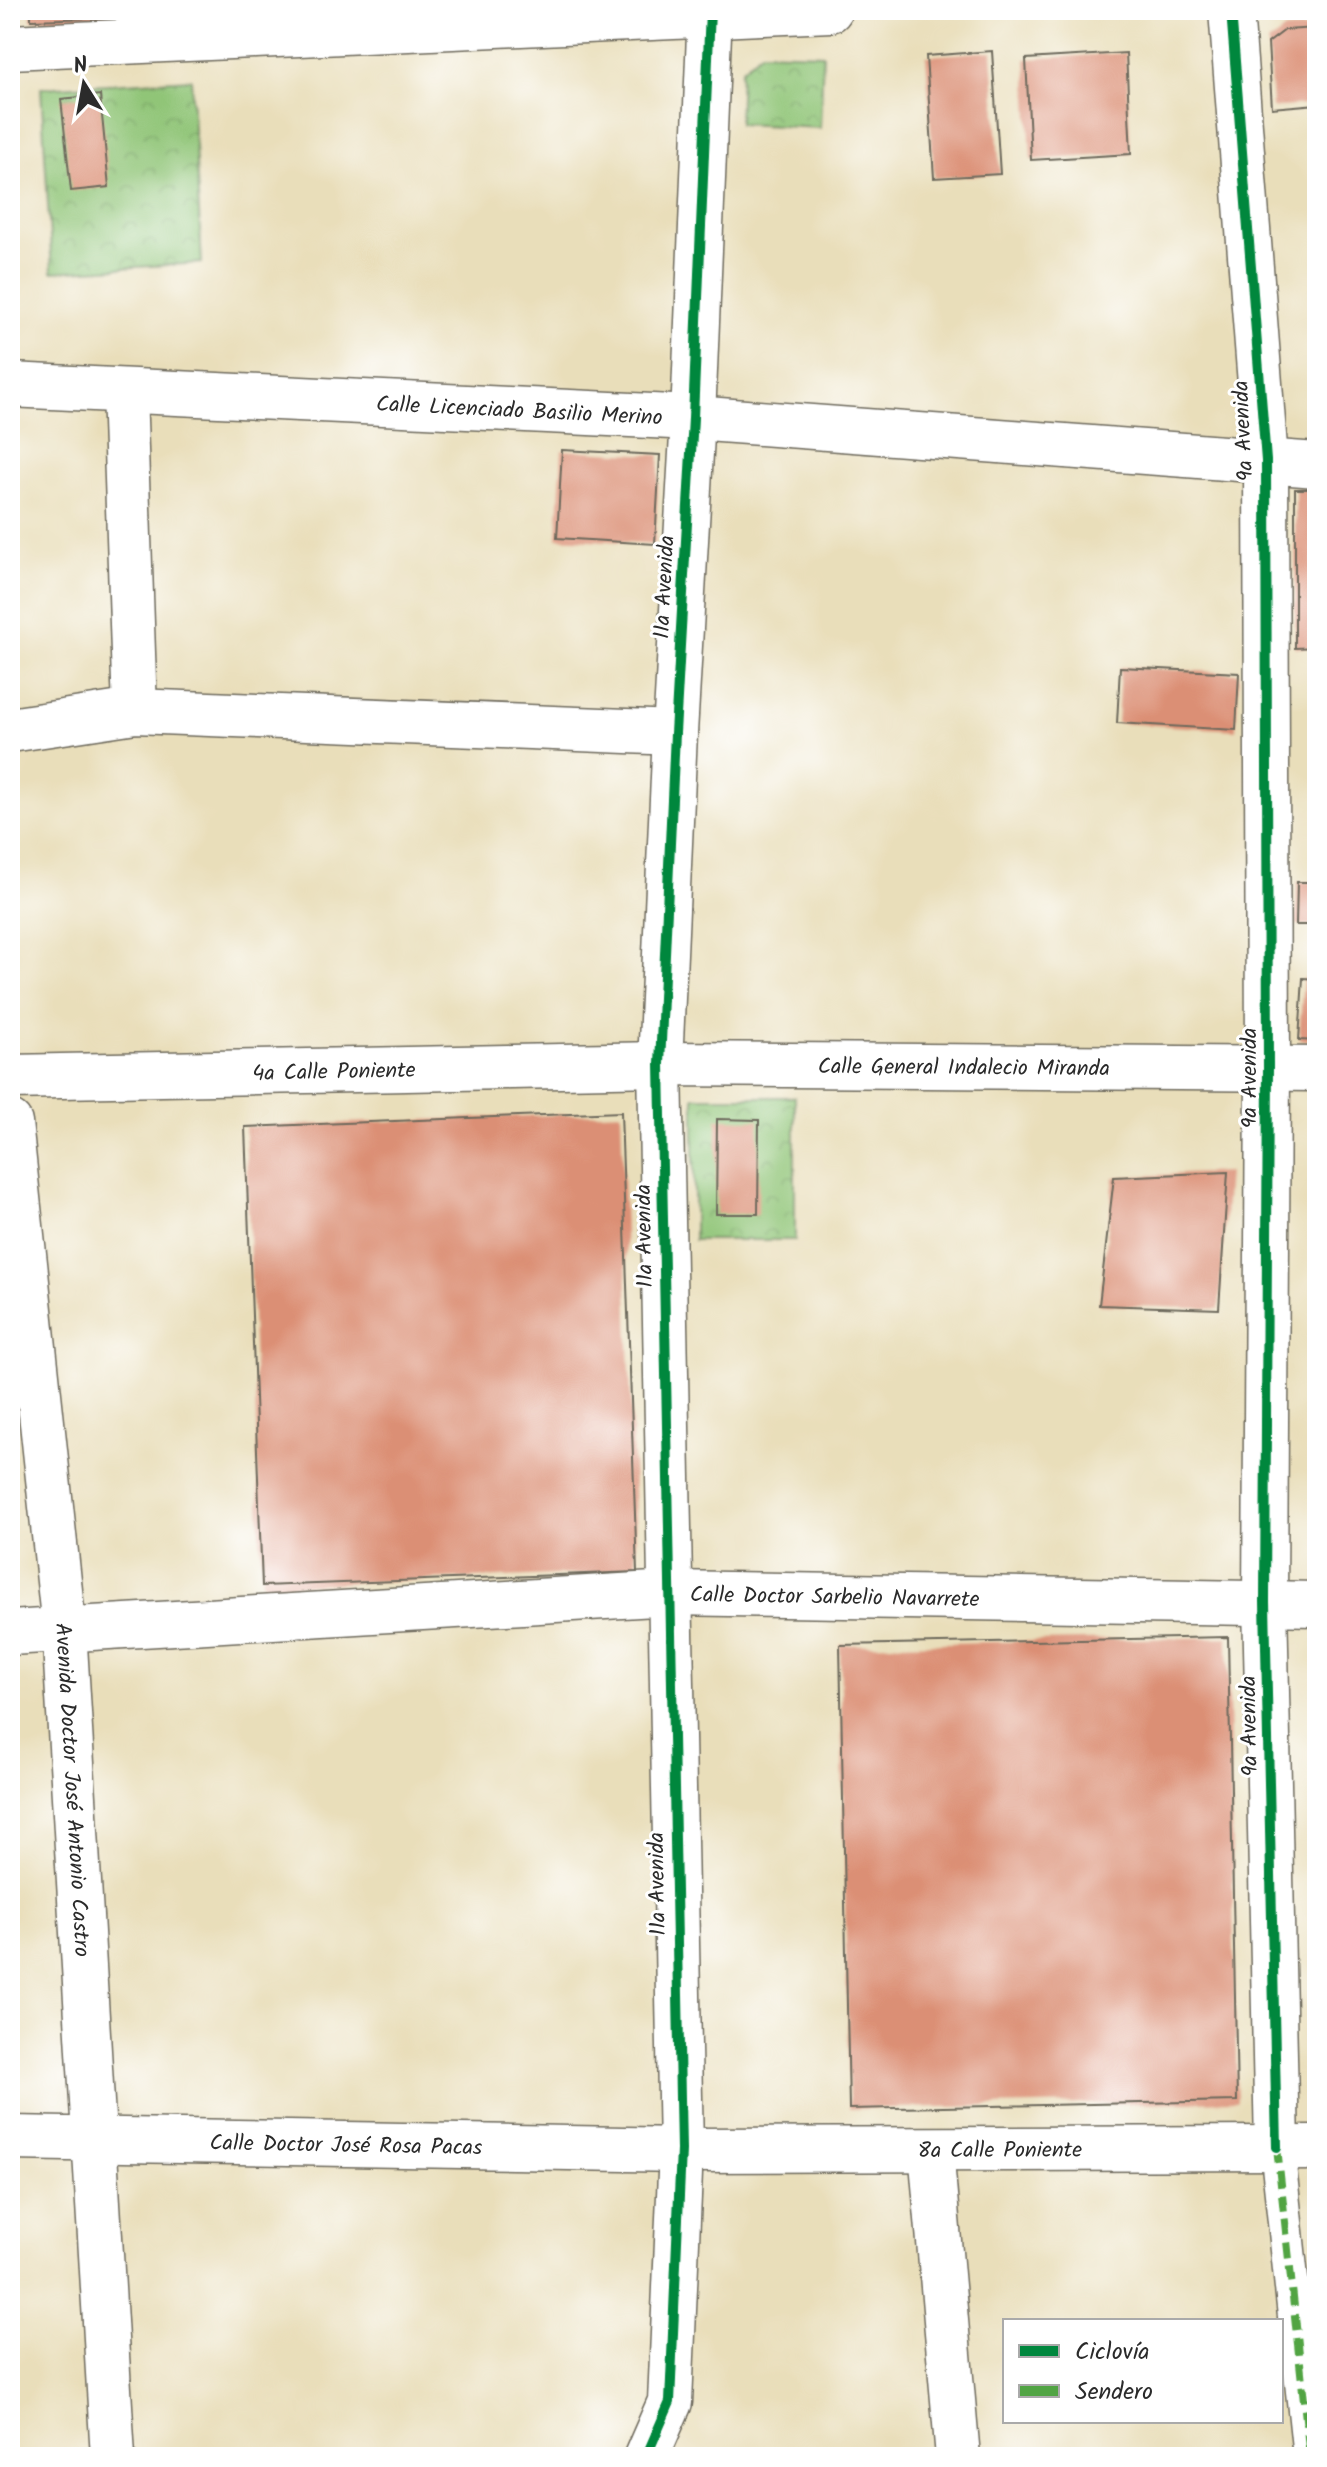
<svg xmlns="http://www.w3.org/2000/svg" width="1327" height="2467" viewBox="0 0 1327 2467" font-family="Kalam,sans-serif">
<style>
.park{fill:url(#park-crowns);stroke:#5e7851;stroke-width:2}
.building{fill:#db8f74}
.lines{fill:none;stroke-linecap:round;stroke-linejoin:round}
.pedestrian-casing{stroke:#6e6a5d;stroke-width:37}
.minor-casing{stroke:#6e6a5d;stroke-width:47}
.tertiary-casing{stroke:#6e6a5d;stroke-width:47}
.pedestrian{stroke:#fff;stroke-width:34}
.minor{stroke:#fff;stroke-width:44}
.tertiary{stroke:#fff;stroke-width:44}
.quiet{stroke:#51a443;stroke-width:8;stroke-dasharray:16 8;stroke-linecap:butt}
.cycleway-casing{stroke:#fff;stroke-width:15}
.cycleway{stroke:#00873e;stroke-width:10}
.labels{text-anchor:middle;stroke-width:6;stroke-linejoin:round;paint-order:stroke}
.street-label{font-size:22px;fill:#2b2b2b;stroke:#fff}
</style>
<defs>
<pattern id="park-crowns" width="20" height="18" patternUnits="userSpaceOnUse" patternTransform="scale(2)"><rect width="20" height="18" fill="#90c577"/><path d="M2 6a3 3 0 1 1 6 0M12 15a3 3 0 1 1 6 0" fill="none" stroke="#7ca967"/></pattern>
</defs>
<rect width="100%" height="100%" fill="#fff"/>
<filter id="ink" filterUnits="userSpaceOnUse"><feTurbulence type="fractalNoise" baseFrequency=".0125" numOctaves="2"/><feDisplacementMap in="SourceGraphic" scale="16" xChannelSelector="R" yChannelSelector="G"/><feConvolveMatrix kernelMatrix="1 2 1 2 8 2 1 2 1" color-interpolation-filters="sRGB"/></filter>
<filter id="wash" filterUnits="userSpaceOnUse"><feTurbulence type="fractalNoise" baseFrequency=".006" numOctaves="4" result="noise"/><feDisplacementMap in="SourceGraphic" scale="32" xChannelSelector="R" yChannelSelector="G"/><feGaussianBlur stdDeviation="1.8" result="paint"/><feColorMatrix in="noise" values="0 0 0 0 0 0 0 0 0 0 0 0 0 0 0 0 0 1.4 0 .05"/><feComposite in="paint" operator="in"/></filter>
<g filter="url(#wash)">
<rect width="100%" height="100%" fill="#e9deba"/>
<path class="park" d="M761,52l62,2 -3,74 -81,-4 2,-54z
M191,79l11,184 -150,9 -11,-184z
M694,1097h101v143h-101z"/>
<g id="blocks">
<path class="building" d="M31,10h127l1,6 -128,4z
M201,10h57v3l-57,2z
M1317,28v76l-45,4 -4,-65 17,-13z
M992,51l8,123 -66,4 -8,-122z
M1126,53l5,101 -100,6 -5,-101z
M100,95l9,92 -38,4 -10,-92z
M562,450l98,5 -5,89 -98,-6z
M1295,489h22v158l-22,1z
M1120,667l119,6 -3,57 -119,-7z
M1297,882h20v43h-21z
M1303,978l14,1v62l-18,-1z
M621,1112l16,460 -375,14 -17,-459z
M717,1119l42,1 -1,94h-42z
M1228,1172l-9,137 -120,-4 15,-128z
M1228,1637l9,464 -388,8 -9,-464z"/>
</g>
</g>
<g filter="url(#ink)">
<use href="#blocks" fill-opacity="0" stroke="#6e6a5d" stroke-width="2"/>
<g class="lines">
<g class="pedestrian-casing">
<path id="pedestrian" d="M1277,2147l33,310"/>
</g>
<g class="minor-casing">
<g id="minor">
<path d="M1231,10l35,451 2,606 -3,535 12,545"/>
<path id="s1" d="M10,385l683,33 624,47"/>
<path d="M124,391l11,320"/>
<path d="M10,730l125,-19 540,22"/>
<path id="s2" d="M10,1077l650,-13 657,5"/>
<path id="s3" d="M10,1123l54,505 49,829"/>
<path id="s4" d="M10,1633l661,-40 646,11"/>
<path id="s5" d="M10,2138l671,12 636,-2"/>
<path d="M931,2150l27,307"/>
<path d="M646,2457l24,-55 11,-252 -21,-1086 15,-331 18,-315 17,-408"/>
</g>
</g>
<g class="tertiary-casing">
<path id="tertiary" d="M10,47l820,-37"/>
</g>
<use href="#pedestrian" class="pedestrian"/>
<use href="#minor" class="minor"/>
<use href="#tertiary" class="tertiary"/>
<path class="quiet" d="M1277,2147l33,310"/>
<g class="cycleway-casing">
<path id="cycleway" d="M1231,10l35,451 2,606 -3,535 12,545
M646,2457l24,-55 11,-252 -21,-1086 15,-331 18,-315 17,-408"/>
</g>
<use href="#cycleway" class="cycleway"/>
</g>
</g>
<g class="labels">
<g class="street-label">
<text dy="8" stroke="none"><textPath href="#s1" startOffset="510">Calle Licenciado Basilio Merino</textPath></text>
<text transform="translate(1242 431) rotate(-93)" y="8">9a Avenida</text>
<text transform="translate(663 587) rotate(-87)" y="8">11a Avenida</text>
<text dy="8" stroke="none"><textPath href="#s2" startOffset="954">Calle General Indalecio Miranda</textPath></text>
<text dy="8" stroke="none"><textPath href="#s2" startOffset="324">4a Calle Poniente</textPath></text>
<text transform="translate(1248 1078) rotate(-90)" y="8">9a Avenida</text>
<text transform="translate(643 1236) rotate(-91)" y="8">11a Avenida</text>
<text dy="8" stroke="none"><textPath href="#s4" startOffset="826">Calle Doctor Sarbelio Navarrete</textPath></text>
<text transform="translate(1248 1726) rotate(-91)" y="8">9a Avenida</text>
<text dy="8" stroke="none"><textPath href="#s3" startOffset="670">Avenida Doctor José Antonio Castro</textPath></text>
<text transform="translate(656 1884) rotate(-91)" y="8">11a Avenida</text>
<text dy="8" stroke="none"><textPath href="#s5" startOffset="336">Calle Doctor José Rosa Pacas</textPath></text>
<text dy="8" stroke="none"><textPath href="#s5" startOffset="990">8a Calle Poniente</textPath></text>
</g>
</g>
<rect width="1327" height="2467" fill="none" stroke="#fff" stroke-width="40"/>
<rect x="1003" y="2319" width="280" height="104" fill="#ffffff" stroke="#aaaaaa" stroke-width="2"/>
<rect x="1019" y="2345" width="40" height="12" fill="#00873e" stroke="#aaaaaa" stroke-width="2"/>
<text x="1075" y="2359" font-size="24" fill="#2b2b2b">Ciclovía</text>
<rect x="1019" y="2385" width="40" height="12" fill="#51a443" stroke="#aaaaaa" stroke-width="2"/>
<text x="1075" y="2399" font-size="24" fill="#2b2b2b">Sendero</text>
<g transform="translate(84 84) rotate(349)" stroke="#ffffff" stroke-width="6" paint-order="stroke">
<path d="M0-6L14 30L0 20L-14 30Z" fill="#2b2b2b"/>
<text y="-12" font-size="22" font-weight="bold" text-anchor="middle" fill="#2b2b2b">N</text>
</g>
</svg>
